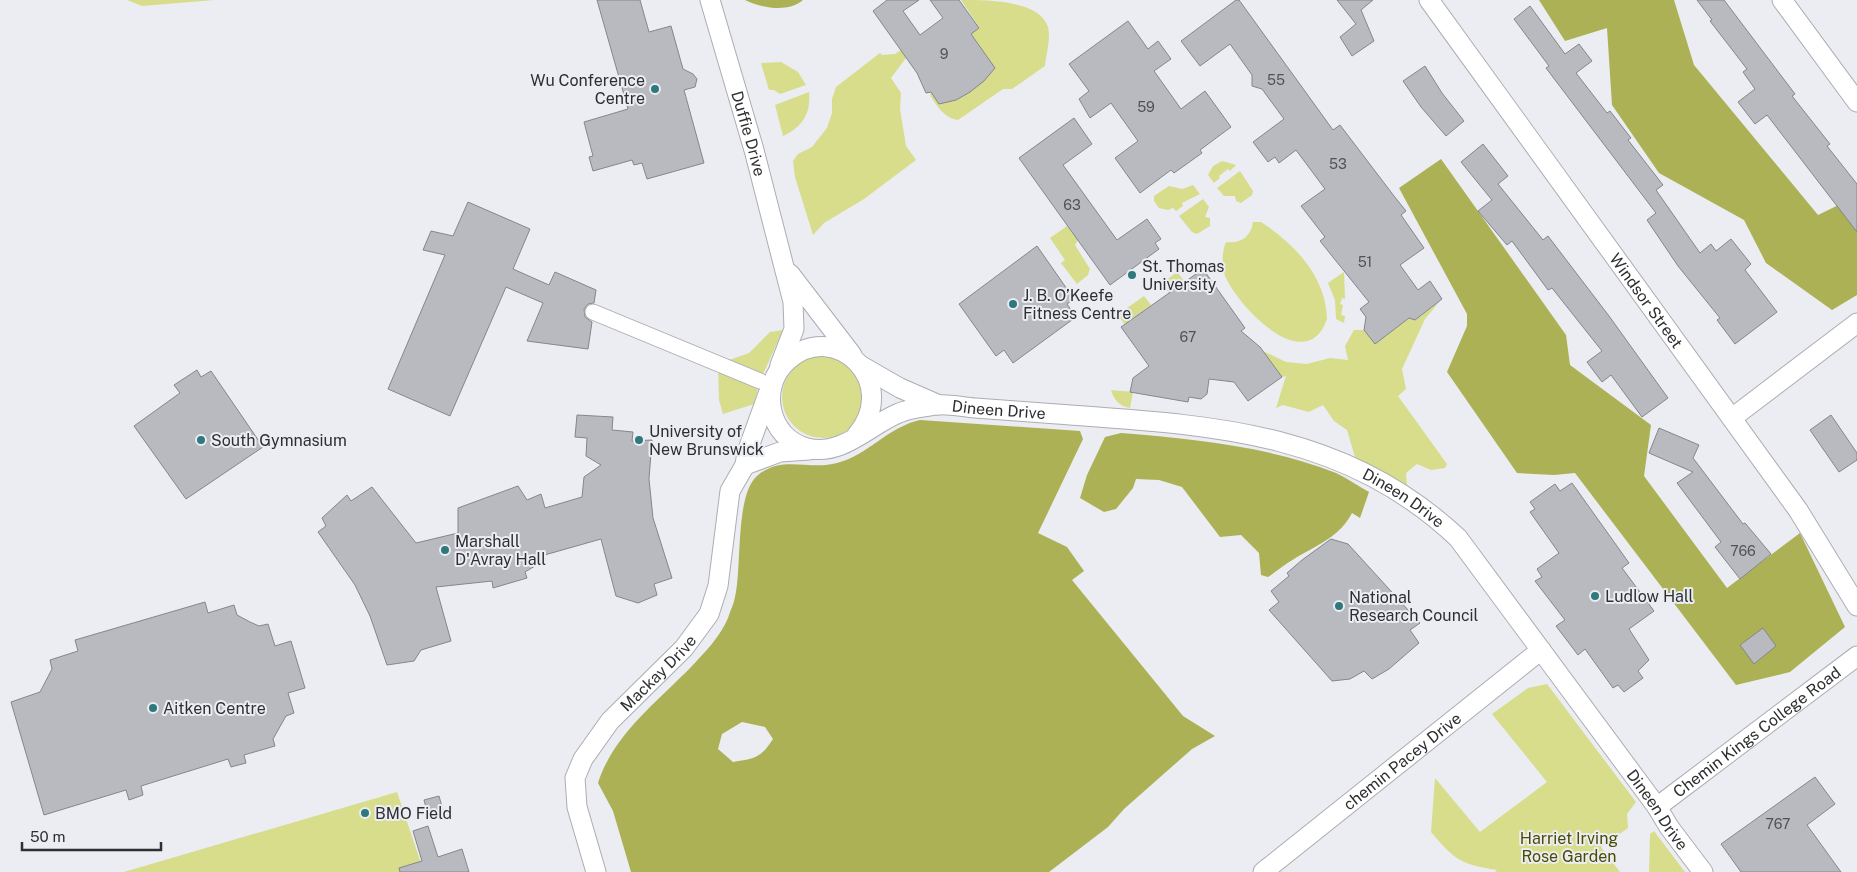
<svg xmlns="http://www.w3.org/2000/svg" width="1857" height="872" viewBox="0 0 1857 872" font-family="'Public Sans',sans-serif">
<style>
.green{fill:#d7dd8b}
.forest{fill:#abb154;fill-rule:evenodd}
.building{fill:#b9bac0;stroke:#84868b}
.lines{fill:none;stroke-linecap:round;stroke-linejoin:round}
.pedestrian-casing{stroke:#acadb3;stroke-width:17}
.minor-casing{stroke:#acadb3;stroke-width:21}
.pedestrian{stroke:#fff;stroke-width:15}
.minor{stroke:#fff;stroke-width:19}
.poi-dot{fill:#2f787e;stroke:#ebedf3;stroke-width:2}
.labels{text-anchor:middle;stroke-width:4;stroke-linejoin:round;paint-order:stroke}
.number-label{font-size:14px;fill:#515255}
.poi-label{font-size:16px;fill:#2e2f31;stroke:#ebedf3;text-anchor:start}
.street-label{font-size:16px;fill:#2e2f31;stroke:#ebedf3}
.park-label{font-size:16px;fill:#4a4c01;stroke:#ebedf3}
</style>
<rect width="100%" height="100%" fill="#ebedf3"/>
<path class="green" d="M127,0h88l-73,6z
M961,0c26,0 79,0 87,27 3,12 -2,27 -3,39l-33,23h-9l-45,31c-14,-2 -21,-14 -28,-25l1,-3 9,12c23,-7 39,-17 55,-36l-24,-34 8,-7z
M901,50l5,8 -15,20 10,15 -1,16 6,37 10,14 -52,39 -40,24 -11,12 -18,-58 -2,-16 5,-7 14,-7 15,-19 5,-15v-14l4,-12 44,-34 2,2 13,-1z
M781,62l17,10 8,13 -26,9 -6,-4h-5l-8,-27z
M809,92c2,21 -6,35 -26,44l-8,-31z
M1222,161l14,4 -6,6 -2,-2 -9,7 1,2 -6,5 -6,-8 5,-9z
M1240,171l13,20 -1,4 -11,8 -5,-2 -1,-5h-11l-7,-8z
M1193,185l7,9 -18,9 1,3 -7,5 -3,-3 -5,2 -9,-2 -5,-7v-5l15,-10 13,3z
M1203,199l6,8 -4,10 5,1v8l-13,8 -5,-2 -13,-16z
M1253,222h8c34,22 65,55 66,97 -21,61 -93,-16 -103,-46 -2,-9 -2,-22 2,-31 14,2 25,-5 27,-20z
M1067,226l11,14 -3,5 15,24 -2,6 -11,9 -16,-21 4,-3 -15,-22z
M1177,272l8,10 -16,11 -7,-10z
M1344,272l1,27 -3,-1 -2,6 3,1 -2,10 4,1 -1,7 -8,-4 -1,-19 -7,-17z
M1144,296l7,9 -26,19 -8,-9z
M1440,301l-15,18 -23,50 4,20 -8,7 49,68 -2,4 -14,2 -14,-6 -11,9 1,13 -52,-29 -8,-27 -13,-9 -11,-16 -14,7 -26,-7 -7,3 10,-32 -4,1 -19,-26 23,11 21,2 23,-6 18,2 -3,-14 9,-16h10l9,11 4,1 32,-24 6,2z
M783,330l-23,51 -6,23 -31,10 -4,-14 -1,-36 31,-11 21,-21z
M782 397a41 41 0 1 1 82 0a41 41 0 1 1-82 0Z
M1111,390l22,2 -3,16c-11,-2 -16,-8 -19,-18z
M1547,684l89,118 -9,12 1,14 -27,19 19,25h-125l2,-2c-37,-6 -42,-10 -66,-38l4,-54 45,54 67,-50 -55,-68 36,-26z
M397,792l27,80h-300z
M1654,831l31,41h-36l1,-38z"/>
<path class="forest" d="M745,0h58c-15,13 -41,8 -58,0z
M1539,0h135l20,65 124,150 39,-19v99l-25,15 -66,-47 -22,-43 -85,-47 -47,-68 -5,-77 -42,13z
M1441,159l125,176 4,30 81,60 -7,51 83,112 73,-55 45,94 -55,45 -54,13 -161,-212 -21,2 -37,-2 -70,-101 20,-46v-12l-68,-126z
M920,420l160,11 3,8 -45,94 29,14 17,24 -12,9 111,136 32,20 -23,13 -68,60 -16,18 -59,45h-418l-18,-61 -15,-28c15,-48 60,-82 94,-117 13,-14 28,-29 36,-48 2,-7 6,-14 7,-21 7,-29 0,-102 22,-121 25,-22 52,-5 80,-13 31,-8 51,-36 83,-43zM742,722l23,5 8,12c-12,19 -19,20 -40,23l-15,-13 4,-15z
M1121,433c73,6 146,13 215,40 11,5 22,13 33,19l-9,26 -8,-5c-12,24 -37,33 -58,46 -9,5 -17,12 -26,18l-7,-2 -2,-22 -18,-18 -21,2 -38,-50 -23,-7 -23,-1 -3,9 -17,21 -12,3 -24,-14 7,-23 18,-38z"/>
<path class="building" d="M597,0h43l9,32 22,-6 12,43 10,5 4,5 -2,8 -11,3 20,73 -57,16 -5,-16 -8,2 -2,-5 -39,11 -4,-14 4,-1 -9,-34 44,-13z
M887,0h32l-16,11 17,24 23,-17 -13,-18h29l20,28 -8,6 24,34 -11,13 -14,11 -14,8 -17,4 -8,-12 -5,1 -9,-20 -44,-62z
M1236,0h3l94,130 7,-5 54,71 12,15 -5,4 23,33 -24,17 18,25 12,-9 12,18 -27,21 -6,-2 -34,26 -11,-14 2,-13 -6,-8 9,-7 -49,-61 5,-4 -24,-31 24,-17 -29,-39 -17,13 -4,-6 -7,5 -15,-20 31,-23 -22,-30 -10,-3v-11l-22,-31 -30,22 -19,-25z
M1337,0h36l-12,10 13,31 -22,15 -12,-19 16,-13z
M1697,0h27l71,94 -3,2 38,48 -3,2 30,38v48l-90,-117 -12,9 -17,-22 17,-13 -12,-17 4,-3 -37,-48 2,-1z
M1530,6l35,48 14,-10 13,17 -16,12 31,40 3,-2 21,27 -3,2 35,45 -7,5 44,63 11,-9 5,7 15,-12 20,25 -6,6 32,42 -42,32 -18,-24 3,-2 -42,-52 -31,-46 9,-7 -110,-145 3,-2 -35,-47z
M1128,21l20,28 10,-8 13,18 -17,12 27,38 24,-18 26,36 -31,23 2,3 -28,20 -3,-3 -31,23 -25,-35 23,-17 -27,-38 -21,15 -11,-19 10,-8 -20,-27z
M1425,66l17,27 22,28 -18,15 -25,-29 -18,-26z
M1074,118l18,26 -29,21 54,75 30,-21 14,20 -6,4 4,6 -49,36 -91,-127z
M1483,144l25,32 -10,8 45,56 5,-4 61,80 59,82 -26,19 -31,-42 -9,7 -15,-20 15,-11 -50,-63 -4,2 -36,-49 -5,4 -29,-34 14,-11 -31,-38z
M468,202l62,27 -17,40 36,16 6,-13 41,18 -2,13 -6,1 -4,5 1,8 7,5 -4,27 -61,-8 16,-38 -37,-16 -56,129 -62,-27 57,-134 -22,-5 8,-19 22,5z
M1037,246l37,53 -7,5 9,13 -63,46 -9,-13 -8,6 -37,-52z
M1203,269l42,59 -4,3 19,16 22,30 -34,24 -14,-19 -25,-3 -2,15 -6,5 -12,-2 -1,5 -58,-10 3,-14 16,-12 -28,-39z
M197,370l4,7 10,-6 52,76 -77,52 -52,-73 46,-33 -6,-8z
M577,415l36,2 -1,13 21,2 -1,9 20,-1 -3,39 4,39 19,60 -18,6 3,11 -19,8 -22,-7 -15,-57 -67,19 1,8 -10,6 2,6 -34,10 -1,-7 -56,6 15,54 -30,9 -7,11 -27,4 -17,-49 -15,-31 -37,-53 8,-6 -4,-8 25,-23 4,6 21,-14 44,56 42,-10v-25l60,-22 9,14 14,-6 4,14 37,-11 2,-20 17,-12 -15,-9 1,-18 -12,-1z
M1831,415l26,38v7l-18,12 -29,-42z
M1659,428l40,17 -6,13 50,66 2,-1 26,31 -31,25 -25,-32 6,-5 -44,-59 16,-11 -44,-19z
M1572,483l57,80 -7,5 32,43 -25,18 20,31 -11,11 5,7 -19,14 -6,-7 -5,3 -28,-39 -7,6 -22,-29 9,-6 -30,-39 7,-4 -5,-8 22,-16 -29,-41 5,-3 -5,-7 25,-18 5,7z
M1331,539l17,5 72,79 -10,7 9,13 -30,26 -17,10 -8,-8 -14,8 -18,2 -63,-71 10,-8 -8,-11 18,-15 -2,-3 15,-13z
M205,602l3,11 26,-8 3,10 13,7 9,4 9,-2 7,22 16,-5 14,47 -17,5 6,20 -8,3 -13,23 2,7 -31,9 2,8 -15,4 -3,-8 -87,27 2,9 -14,5 -3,-10 -82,25 -33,-113 29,-10 12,-23 -2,-9 28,-9 -3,-11z
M1763,628l13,18 -22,18 -14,-19z
M1815,777l20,27 -28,21 34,47h-100l-20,-28z
M439,796l4,14 -15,5 -4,-15z
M428,826l10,31 24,-8 7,23h-69l-1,-4 23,-7 -9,-30z"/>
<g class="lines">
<g class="pedestrian-casing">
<path id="pedestrian" d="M593,312l167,69"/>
</g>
<g class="minor-casing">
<g id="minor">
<path id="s1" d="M710,0l44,150 39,152 1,27 -14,36"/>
<path id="s2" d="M1429,0l369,510 59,96"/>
<path d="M1782,0l75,102"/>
<path d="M790,274l62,81"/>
<path d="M860,365l40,23 39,17"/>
<path d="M1732,418l125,-95"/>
<path id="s3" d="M856,436c46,-53 -20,-118 -68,-76 -30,26 -20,78 19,88 35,9 62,-23 92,-35 11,-5 26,-6 38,-8 12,-1 26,2 38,3 27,2 55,4 82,6 149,11 285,15 401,124l199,269 12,20 34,45"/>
<path d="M745,465l35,-13 29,-2"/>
<path id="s4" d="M1657,807l200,-151"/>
<path id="s5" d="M596,872l-19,-65 -2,-29 8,-19 27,-38 74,-73 25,-34 9,-28 12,-95 15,-26 2,-13 21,-58"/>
<path id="s6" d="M1263,872l278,-222"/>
</g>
</g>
<use href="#pedestrian" class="pedestrian"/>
<use href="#minor" class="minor"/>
</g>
<g class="poi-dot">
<circle cx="655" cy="89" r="5"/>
<circle cx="1132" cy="275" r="5"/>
<circle cx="1013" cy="304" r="5"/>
<circle cx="201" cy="440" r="5"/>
<circle cx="639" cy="440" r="5"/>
<circle cx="445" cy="550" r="5"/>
<circle cx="1595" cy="596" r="5"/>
<circle cx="1339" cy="606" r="5"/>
<circle cx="153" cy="708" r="5"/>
<circle cx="365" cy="813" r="5"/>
</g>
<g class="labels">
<g class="number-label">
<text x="944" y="59">9</text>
<text x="1276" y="85">55</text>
<text x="1146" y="112">59</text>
<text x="1338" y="169">53</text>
<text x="1072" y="210">63</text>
<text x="1365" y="267">51</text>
<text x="1188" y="342">67</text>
<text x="1743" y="556">766</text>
<text x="1778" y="829">767</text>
</g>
<g class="poi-label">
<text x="645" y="86" text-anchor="end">Wu Conference<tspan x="645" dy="18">Centre</tspan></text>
<text x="1142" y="272">St. Thomas<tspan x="1142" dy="18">University</tspan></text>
<text x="1023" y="301">J. B. O’Keefe<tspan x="1023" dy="18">Fitness Centre</tspan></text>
<text x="649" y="437">University of<tspan x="649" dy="18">New Brunswick</tspan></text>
<text x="211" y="446">South Gymnasium</text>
<text x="455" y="547">Marshall<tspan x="455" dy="18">D'Avray Hall</tspan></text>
<text x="1605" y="602">Ludlow Hall</text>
<text x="1349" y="603">National<tspan x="1349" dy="18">Research Council</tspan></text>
<text x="163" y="714">Aitken Centre</text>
<text x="375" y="819">BMO Field</text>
</g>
<g class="street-label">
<text dy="6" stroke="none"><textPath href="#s1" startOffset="139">Duffie Drive</textPath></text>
<text dy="6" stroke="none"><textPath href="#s2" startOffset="371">Windsor Street</textPath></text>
<text dy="6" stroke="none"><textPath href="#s3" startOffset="470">Dineen Drive</textPath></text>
<text dy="6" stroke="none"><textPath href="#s3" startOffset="890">Dineen Drive</textPath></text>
<text dy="6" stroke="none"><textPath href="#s5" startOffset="232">Mackay Drive</textPath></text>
<text dy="6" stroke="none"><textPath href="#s4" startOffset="125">Chemin Kings College Road</textPath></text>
<text dy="6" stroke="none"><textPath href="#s6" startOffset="178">chemin Pacey Drive</textPath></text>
<text dy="6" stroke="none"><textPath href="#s3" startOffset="1295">Dineen Drive</textPath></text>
</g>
<g class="park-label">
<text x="1569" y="844">Harriet Irving<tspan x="1569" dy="18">Rose Garden</tspan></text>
</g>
</g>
<path d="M22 842v8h139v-8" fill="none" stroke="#2e2f31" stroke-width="2.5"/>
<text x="30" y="842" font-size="15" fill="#2e2f31" stroke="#ebedf3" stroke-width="4" paint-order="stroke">50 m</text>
</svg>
